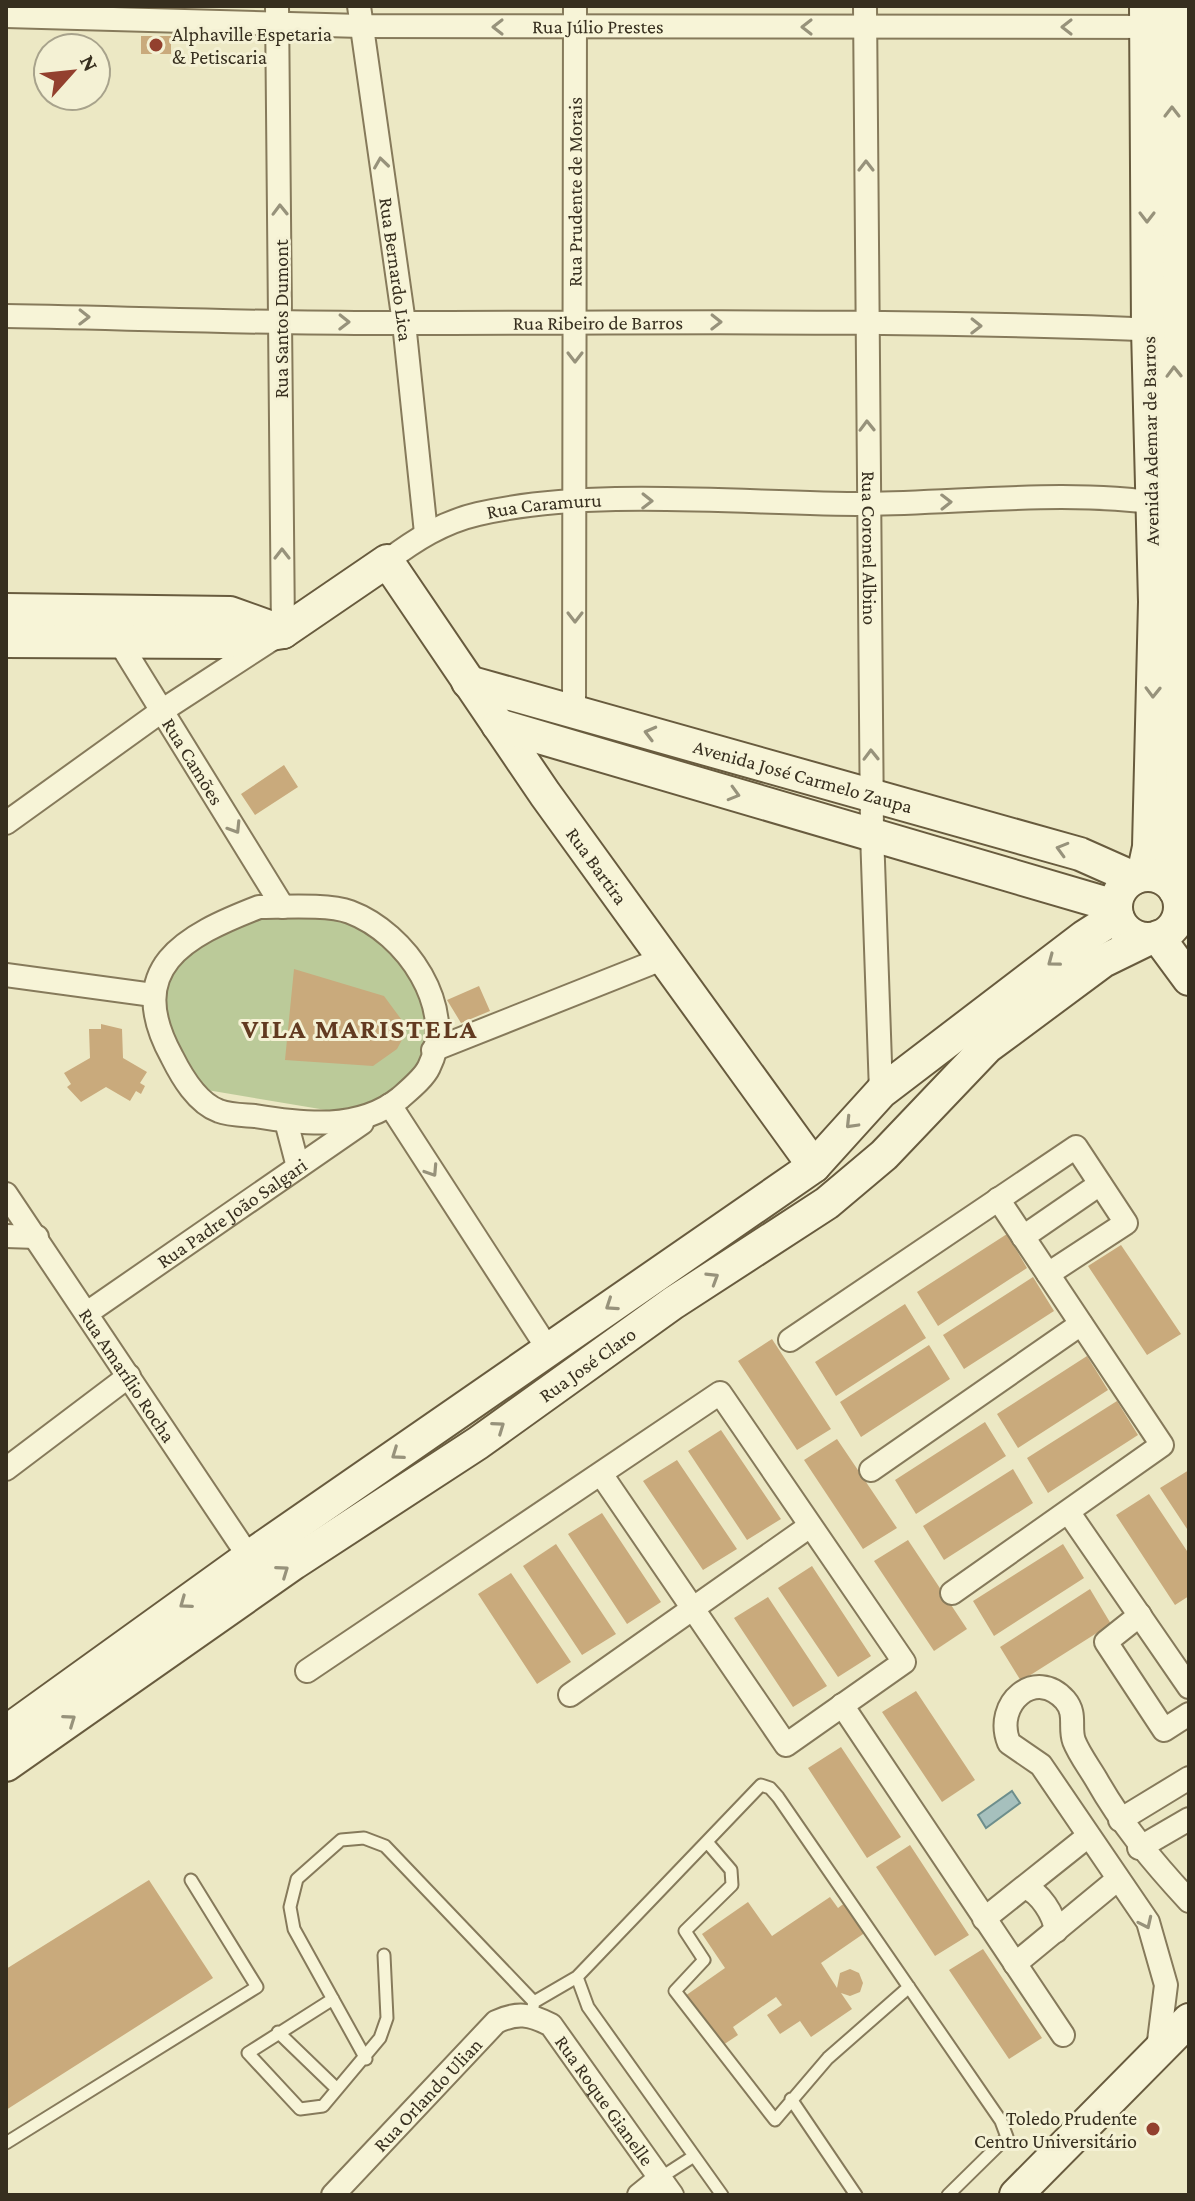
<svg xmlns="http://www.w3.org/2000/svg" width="1195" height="2201" viewBox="0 0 1195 2201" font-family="'Crimson Pro',serif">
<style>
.green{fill:#bbca99}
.water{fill:#a6c0bd;stroke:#6d8e8c;stroke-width:2}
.building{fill:#c9aa7c}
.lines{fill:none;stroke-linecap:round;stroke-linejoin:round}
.lane-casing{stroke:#867a5b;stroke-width:15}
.street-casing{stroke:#867a5b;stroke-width:26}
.secondary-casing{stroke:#685b3e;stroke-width:36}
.lane{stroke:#f7f4d7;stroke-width:11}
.street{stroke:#f7f4d7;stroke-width:22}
.secondary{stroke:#f7f4d7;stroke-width:32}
.oneway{stroke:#97927b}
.poi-dot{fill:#93402e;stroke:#f4f1d4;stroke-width:3}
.labels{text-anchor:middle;stroke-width:6;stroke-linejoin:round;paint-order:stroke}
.street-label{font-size:20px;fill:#372f1f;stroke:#f4f1d4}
.poi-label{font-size:20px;fill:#372f1f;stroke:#f4f1d4;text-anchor:start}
.district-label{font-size:28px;font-weight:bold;letter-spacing:2px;fill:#623a20;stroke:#f4f1d4}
</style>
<rect width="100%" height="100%" fill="#ece8c4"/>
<path class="green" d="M260,913l86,4 42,28 27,32 15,37 -5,34 -9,21 -14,17 -26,18 -38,8 -137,-23c-26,-45 -55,-87 -17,-135 11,-14 59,-32 76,-41z"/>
<path class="water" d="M1012,1791l8,12 -34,25 -8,-13z"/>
<path class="building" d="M141,36h30v18h-30z
M284,765l14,22 -43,28 -14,-21z
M294,969l90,27 17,23 2,19 -6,11 -24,17 -88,-6z
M479,986l11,25 -29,12 -14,-23z
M101,1024l21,5 1,29 24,14 -7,11 5,3 -4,8 -5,-3 -6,10 -24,-14 -25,15 -14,-15 4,-3 -7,-11 26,-15 -1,-29h12z
M1007,1234l20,34 -89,58 -21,-34z
M1121,1245l60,89 -34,21 -59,-89z
M1033,1277l21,34 -90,58 -21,-34z
M905,1304l21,34 -90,58 -21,-34z
M772,1339l59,90 -34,21 -59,-89z
M929,1345l21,34 -89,58 -21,-35z
M1087,1356l21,34 -90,58 -21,-34z
M1117,1401l21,34 -90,58 -21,-35z
M985,1422l21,34 -90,58 -21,-34z
M721,1430l60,89 -34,21 -59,-89z
M837,1439l60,89 -34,21 -59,-89z
M677,1460l60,89 -34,21 -60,-89z
M1013,1469l20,34 -89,57 -21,-34z
M1189,1470v62l-29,-44z
M1149,1494l40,60v42l-14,9 -59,-90z
M602,1513l59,89 -34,22 -59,-90z
M908,1540l59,89 -33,22 -60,-90z
M556,1544l60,90 -34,21 -59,-89z
M1063,1544l21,34 -90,58 -21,-35z
M812,1566l59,90 -33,21 -60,-89z
M511,1573l60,89 -34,22 -59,-90z
M1090,1589l21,35 -90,57 -21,-34z
M768,1597l59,89 -34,21 -59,-89z
M916,1691l59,89 -33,22 -60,-90z
M841,1747l60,90 -34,21 -59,-90z
M910,1845l59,90 -34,21 -59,-89z
M149,1880l64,98 -207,132v-141z
M830,1897l8,11 8,-6 20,30 -45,31 16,25 3,-15 10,-4 9,4 4,10 -3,9 -10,4 -9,-3 11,16 -41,28 -11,-16 -20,13 -13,-19 15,-10 -6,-8 -43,30 5,8 -18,12 -35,-51 40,-28 -23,-34 46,-32 24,34z
M983,1949l59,89 -33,21 -60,-89z"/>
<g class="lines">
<g class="lane-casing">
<path id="lane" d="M707,1842l24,28 1,15 -47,46 19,29 -29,31 100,129 53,-62 81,-71
M333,1999l-85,54 52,56 23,-3 57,-68 7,-20 -3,-63
M533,2007l1,-5 43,-25
M278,2032l59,57
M366,2059l-72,-130 -4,-22 7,-28 44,-39 23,-2 21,8 149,156
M791,2099l65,96
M6,2143l251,-156 -66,-107
M660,2178l34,-22
M722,2195l-134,-188 -11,-30 184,-192 9,3 8,9 223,324 6,16 -59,58"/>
</g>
<g class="street-casing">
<g id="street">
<path id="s1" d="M359,6l45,317 22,210"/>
<path id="s2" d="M865,6l7,827 9,259"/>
<path id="s3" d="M6,16l355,10 828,1"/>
<path id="s4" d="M6,316c133,2 266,8 399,7 252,0 504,-4 756,7"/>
<path id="s5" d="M387,561c28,-21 56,-39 91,-47 117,-27 266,-10 388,-10 98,-1 200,-15 298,0"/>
<path id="s6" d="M119,630l1,13 163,264"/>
<path id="s7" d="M574,712l1,-706"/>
<path d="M6,823l157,-113 120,-78 -6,-626"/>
<path d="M259,907c24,0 70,-3 91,5 56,21 108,96 79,155 -5,11 -20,23 -29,31 -41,33 -97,26 -145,18 -12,-1 -26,-1 -36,-5 -22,-8 -37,-34 -47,-54 -49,-89 12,-121 87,-150z"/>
<path d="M1180,907l9,-6"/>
<path d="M6,975l147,20"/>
<path d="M433,1050l229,-91"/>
<path d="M390,1105l158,244"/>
<path d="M286,1121l12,46"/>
<path id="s8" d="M6,1194l243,363"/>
<path d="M6,1236l31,1"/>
<path d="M1023,1237l77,-53"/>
<path id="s9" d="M87,1313l275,-190"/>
<path d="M790,1340l286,-193 50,76 -78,51"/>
<path d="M6,1469l123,-93"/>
<path d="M871,1470l210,-146"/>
<path d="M1069,1513l120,174"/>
<path d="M952,1593l210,-148 -164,-246"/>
<path d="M1140,1615l-34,27 58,88 25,-16"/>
<path d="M307,1671l413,-278 184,269 -118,83 -185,-271"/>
<path d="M570,1695l240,-169"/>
<path d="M842,1705l221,330"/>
<path d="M1120,1820l69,-42"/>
<path d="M1139,1848l50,-29"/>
<path d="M1025,1887c15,6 29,27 31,44"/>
<path d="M984,1919l103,-82"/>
<path d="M1015,1964l103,-85"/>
<path d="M1158,2049l8,-64 -18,-63 -107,-157 -32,-22c-16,-40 27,-76 56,-43 12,14 4,27 9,41 5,13 15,26 22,38 26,46 57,83 93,122"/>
<path id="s10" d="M333,2195l163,-173c21,-10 34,-8 55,3l121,170"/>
<path d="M639,2195l21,-17"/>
</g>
</g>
<g class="secondary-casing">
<g id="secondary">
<path d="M1171,6l6,500 -2,384"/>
<path d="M6,610l224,3 53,19"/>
<path id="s11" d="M6,641l216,1 61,-10 104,-71 158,233 269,372"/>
<path id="s12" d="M468,682l612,172 54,24"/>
<path d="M498,725l617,181"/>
<path d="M1143,875l6,-28 6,-245 -7,-273 -2,-323"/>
<circle cx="1148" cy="907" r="32"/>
<path d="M1158,937l31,42"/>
<path d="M6,1732l243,-175 565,-391 67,-74 203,-155 33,-21"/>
<path id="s13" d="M6,1765l288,-202 184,-120 195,-140 154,-100 57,-48 103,-108 116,-86 45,-22"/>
<path d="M1016,2195l173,-175"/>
</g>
</g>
<use href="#lane" class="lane"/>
<use href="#street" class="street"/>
<use href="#secondary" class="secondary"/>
</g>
<defs><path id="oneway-chevron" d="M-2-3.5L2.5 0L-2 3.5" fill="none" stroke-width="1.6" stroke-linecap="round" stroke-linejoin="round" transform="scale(2)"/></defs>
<g class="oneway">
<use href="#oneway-chevron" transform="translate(498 27) rotate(-180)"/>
<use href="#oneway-chevron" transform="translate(807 27) rotate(180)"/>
<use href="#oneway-chevron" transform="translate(1067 27) rotate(-180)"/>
<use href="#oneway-chevron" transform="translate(1172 112) rotate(-90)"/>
<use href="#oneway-chevron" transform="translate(381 163) rotate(-98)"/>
<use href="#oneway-chevron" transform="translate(866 166) rotate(-90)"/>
<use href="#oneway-chevron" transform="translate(280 210) rotate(-91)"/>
<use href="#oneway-chevron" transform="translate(1147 217) rotate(90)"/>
<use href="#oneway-chevron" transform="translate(84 317) rotate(1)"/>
<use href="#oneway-chevron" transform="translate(344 322) rotate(1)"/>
<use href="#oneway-chevron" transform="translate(716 322) rotate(1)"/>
<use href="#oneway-chevron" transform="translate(976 326) rotate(1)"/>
<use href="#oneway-chevron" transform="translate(575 357) rotate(90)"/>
<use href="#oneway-chevron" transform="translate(1174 372) rotate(-91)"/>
<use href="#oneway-chevron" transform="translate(867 426) rotate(-91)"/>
<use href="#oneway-chevron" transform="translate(647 501) rotate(1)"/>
<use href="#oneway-chevron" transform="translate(946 502) rotate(-1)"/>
<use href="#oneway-chevron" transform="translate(282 554) rotate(-90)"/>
<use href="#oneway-chevron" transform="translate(575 617) rotate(90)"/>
<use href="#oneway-chevron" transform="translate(1153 692) rotate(91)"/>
<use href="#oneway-chevron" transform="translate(650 733) rotate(-165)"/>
<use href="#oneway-chevron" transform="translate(871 755) rotate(-91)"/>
<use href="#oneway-chevron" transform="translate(734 794) rotate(16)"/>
<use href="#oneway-chevron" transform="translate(235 828) rotate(58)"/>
<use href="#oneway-chevron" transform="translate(1062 849) rotate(-164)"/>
<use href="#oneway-chevron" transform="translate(1053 961) rotate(143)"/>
<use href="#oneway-chevron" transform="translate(851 1123) rotate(134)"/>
<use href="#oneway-chevron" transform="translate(432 1171) rotate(57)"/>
<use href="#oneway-chevron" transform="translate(713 1278) rotate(-32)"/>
<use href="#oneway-chevron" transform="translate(611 1305) rotate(146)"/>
<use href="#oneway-chevron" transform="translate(499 1427) rotate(-35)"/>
<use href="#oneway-chevron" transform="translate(397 1454) rotate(145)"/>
<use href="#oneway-chevron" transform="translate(283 1571) rotate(-35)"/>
<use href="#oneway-chevron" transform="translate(185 1603) rotate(144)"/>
<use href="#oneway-chevron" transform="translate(70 1720) rotate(-35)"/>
<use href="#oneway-chevron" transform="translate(1146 1923) rotate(65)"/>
</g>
<g class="poi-dot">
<circle cx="156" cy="45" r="8"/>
<circle cx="1153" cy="2129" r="8"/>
</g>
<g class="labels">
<g class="street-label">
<text dy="7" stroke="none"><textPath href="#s3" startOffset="592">Rua Júlio Prestes</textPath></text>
<text dy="7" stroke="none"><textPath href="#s7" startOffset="520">Rua Prudente de Morais</textPath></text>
<text dy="7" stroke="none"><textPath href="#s1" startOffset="266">Rua Bernardo Lica</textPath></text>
<text transform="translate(281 319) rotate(-90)" y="7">Rua Santos Dumont</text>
<text dy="7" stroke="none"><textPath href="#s4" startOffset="592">Rua Ribeiro de Barros</textPath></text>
<text transform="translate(1150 441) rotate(-91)" y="7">Avenida Ademar de Barros</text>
<text dy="7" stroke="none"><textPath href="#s5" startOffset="170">Rua Caramuru</textPath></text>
<text dy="7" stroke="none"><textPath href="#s2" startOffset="542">Rua Coronel Albino</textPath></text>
<text dy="7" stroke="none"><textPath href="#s6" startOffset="152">Rua Camões</textPath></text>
<text dy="7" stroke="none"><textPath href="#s12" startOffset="348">Avenida José Carmelo Zaupa</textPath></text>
<text dy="7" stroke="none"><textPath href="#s11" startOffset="774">Rua Bartira</textPath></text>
<text dy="7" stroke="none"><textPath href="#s9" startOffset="176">Rua Padre João Salgari</textPath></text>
<text dy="7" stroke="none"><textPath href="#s13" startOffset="706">Rua José Claro</textPath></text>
<text dy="7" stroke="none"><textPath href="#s8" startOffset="218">Rua Amarílio Rocha</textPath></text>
<text dy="7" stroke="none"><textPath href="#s10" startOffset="138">Rua Orlando Ulian</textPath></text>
<text dy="7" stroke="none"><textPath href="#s10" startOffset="388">Rua Roque Gianelle</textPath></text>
</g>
<g class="poi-label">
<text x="172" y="41">Alphaville Espetaria<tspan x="172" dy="23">&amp; Petiscaria</tspan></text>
<text x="1137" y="2125" text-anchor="end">Toledo Prudente<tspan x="1137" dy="23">Centro Universitário</tspan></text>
</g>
<g class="district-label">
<text x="360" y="1038">VILA MARISTELA</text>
</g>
</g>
<rect width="1195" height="2201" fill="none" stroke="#372f1f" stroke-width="16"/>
<g transform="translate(72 72) rotate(63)"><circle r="38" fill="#f4f1d4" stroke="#a8a38c" stroke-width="2"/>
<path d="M0-6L14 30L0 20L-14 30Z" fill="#93402e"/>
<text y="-12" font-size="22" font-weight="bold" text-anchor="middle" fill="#372f1f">N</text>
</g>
</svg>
